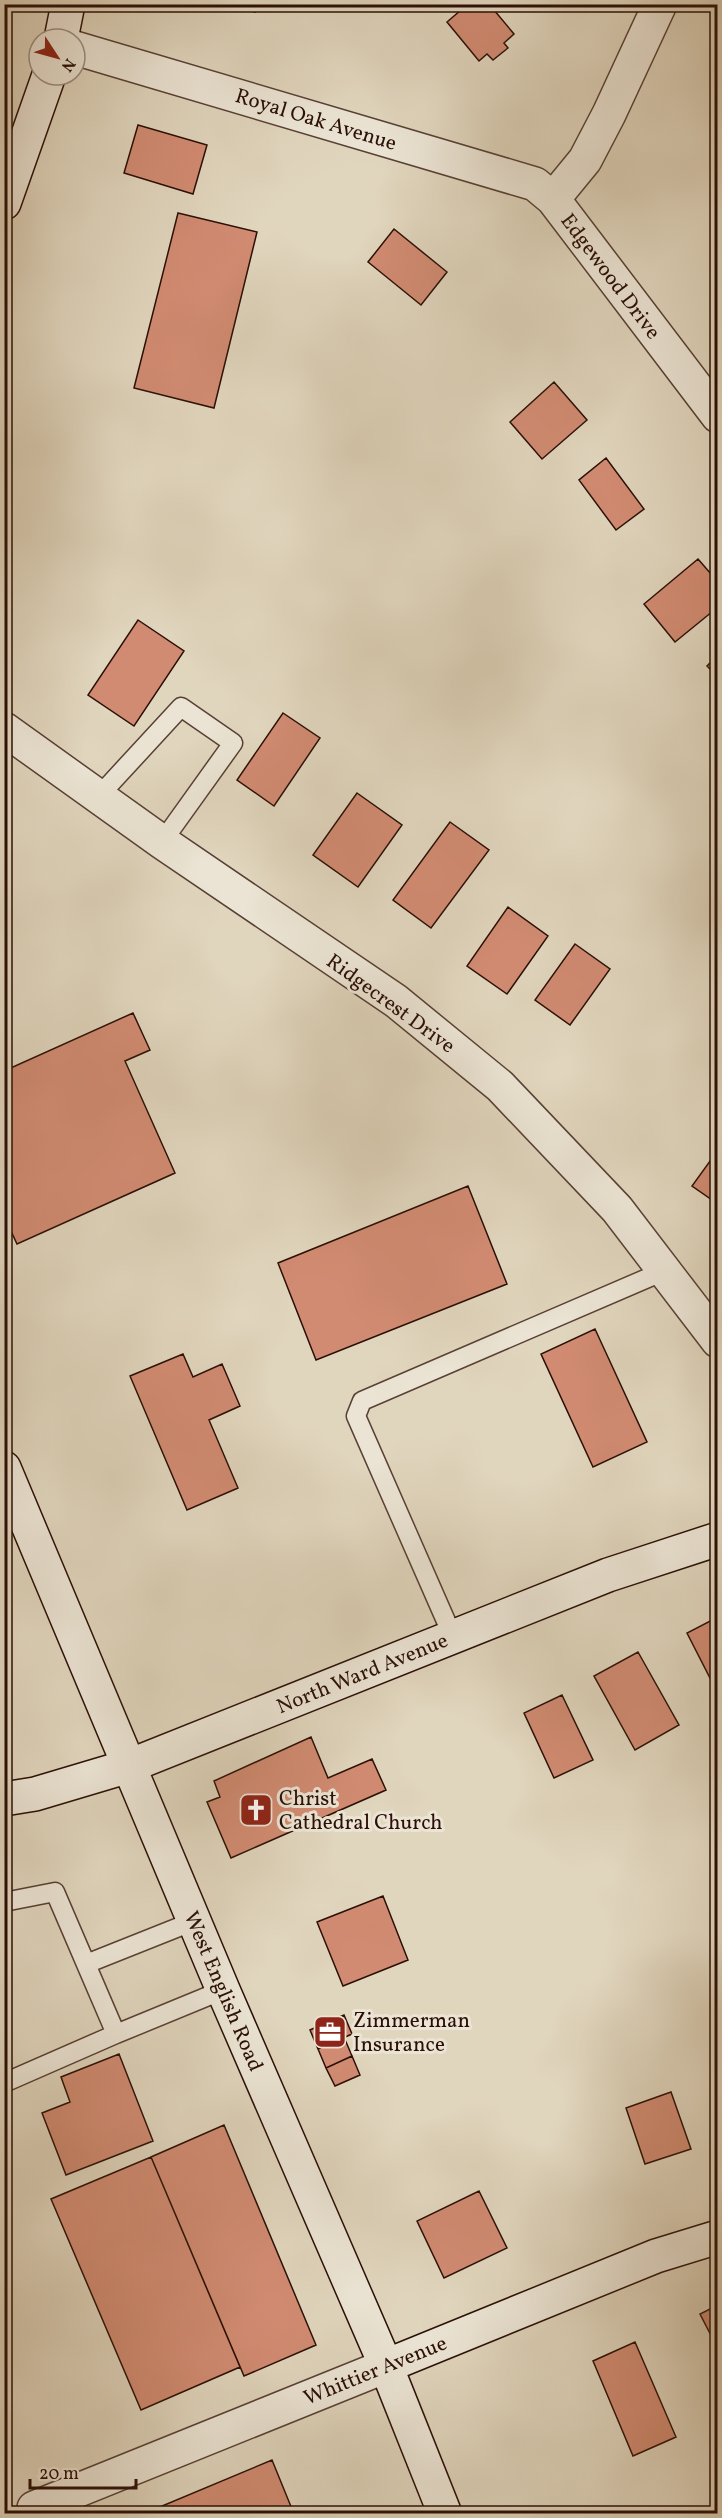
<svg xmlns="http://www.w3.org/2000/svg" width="722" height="2518" viewBox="0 0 722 2518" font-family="Vollkorn,serif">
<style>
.building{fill:#d18b72;stroke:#2a0f06;stroke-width:1.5}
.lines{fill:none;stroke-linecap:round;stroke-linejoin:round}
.lane-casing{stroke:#584034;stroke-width:21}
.street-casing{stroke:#584034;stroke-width:36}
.secondary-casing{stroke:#2a0f06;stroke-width:36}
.lane{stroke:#ebe4d4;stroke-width:18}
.street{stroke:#ebe4d4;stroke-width:33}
.secondary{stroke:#ebe4d4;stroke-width:33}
.labels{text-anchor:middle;stroke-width:6;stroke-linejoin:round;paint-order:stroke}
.street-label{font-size:21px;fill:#2a0f06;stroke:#ebe4d4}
.poi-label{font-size:21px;fill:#2a0f06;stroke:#ebe4d4;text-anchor:start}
</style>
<rect width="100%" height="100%" fill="#e0d5bd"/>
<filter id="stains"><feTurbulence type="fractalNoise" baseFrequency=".00333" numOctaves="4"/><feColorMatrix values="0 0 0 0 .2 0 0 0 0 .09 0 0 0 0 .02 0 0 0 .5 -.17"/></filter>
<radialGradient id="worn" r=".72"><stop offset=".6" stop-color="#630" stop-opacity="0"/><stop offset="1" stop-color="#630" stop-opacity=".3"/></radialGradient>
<path class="building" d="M228,4h29l-2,8z
M468,4h21l25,30 -10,9 4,5 -15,12 -6,-6 -8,7 -32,-39z
M138,125l69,20 -14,49 -69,-21z
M178,213l79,19 -43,176 -80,-20z
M394,229l53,43 -26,33 -53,-43z
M554,382l33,38 -45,39 -32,-37z
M606,458l38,51 -28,21 -37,-50z
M698,559l20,23v25l-43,35 -31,-38z
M138,620l46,31 -50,75 -46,-31z
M718,655v22l-11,-11z
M283,713l37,25 -46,68 -37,-26z
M357,793l45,32 -44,62 -45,-32z
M450,822l39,28 -58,78 -38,-28z
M508,907l40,29 -41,58 -40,-28z
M575,944l35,25 -40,56 -35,-25z
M133,1013l17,37 -25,11 50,112 -158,71 -13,-28v-145z
M718,1150v54l-26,-18z
M468,1186l39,98 -191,76 -38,-97z
M595,1329l52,113 -54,25 -52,-113z
M183,1354l10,23 29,-13 18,42 -31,14 29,68 -51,22 -57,-134z
M718,1617v60l-7,3 -24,-47z
M638,1652l41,73 -44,25 -41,-74z
M562,1695l31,65 -39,18 -30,-65z
M311,1737l17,41 44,-19 14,31 -155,68 -24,-56 13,-5 -6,-16z
M383,1896l25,64 -65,26 -26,-64z
M344,2015l8,19 -34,15 -8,-19z
M344,2037l8,19 -26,12 -8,-19z
M119,2054l34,87 -87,34 -24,-62 28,-11 -9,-25z
M352,2056l8,19 -25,11 -9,-18z
M671,2092l20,57 -46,15 -19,-56z
M224,2125l92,220 -72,31 -93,-219z
M151,2157l89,210 -99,43 -90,-211z
M479,2191l28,57 -63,30 -27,-57z
M718,2305v44l-18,-35z
M635,2342l41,95 -43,19 -40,-95z
M272,2460l22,54h-151z"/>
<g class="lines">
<g class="lane-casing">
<path id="lane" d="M98,797l83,-90 52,36 -71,99
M453,1637l-97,-221 6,-15 302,-130
M4,1902l51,-10 61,142 107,-44
M86,1964l108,-43
M4,2083l112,-49"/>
</g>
<g class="street-casing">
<path id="street" d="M75,48l460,136 18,15 165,217
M553,199l32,-39 24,-46 51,-110
M4,729l158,113 234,159 104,85 117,123 101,132
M34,2508l352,-142"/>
</g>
<g class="secondary-casing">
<path id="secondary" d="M61,39l7,-35
M4,203l45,-128
M4,1468l219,522 163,376 59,148
M4,1799l31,-5 94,-28 479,-191 110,-36
M386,2366l270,-110 62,-19"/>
</g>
<use href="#lane" class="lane"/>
<use href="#street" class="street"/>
<use href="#secondary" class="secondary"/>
</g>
<defs>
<g id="church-square" transform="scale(1.725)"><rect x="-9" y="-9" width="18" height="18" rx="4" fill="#8f2418" stroke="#ebe4d4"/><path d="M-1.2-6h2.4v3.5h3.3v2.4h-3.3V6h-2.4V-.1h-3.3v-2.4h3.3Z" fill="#fff"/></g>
<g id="office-square" transform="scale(1.725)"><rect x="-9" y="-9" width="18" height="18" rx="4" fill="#8f2418" stroke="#ebe4d4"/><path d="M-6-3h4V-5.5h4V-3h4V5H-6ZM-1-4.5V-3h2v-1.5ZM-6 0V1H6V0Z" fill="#fff"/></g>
</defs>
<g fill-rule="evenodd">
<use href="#church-square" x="256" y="1810"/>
<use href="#office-square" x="330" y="2032"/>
</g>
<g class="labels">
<g class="street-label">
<text transform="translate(316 119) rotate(17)" y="7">Royal Oak Avenue</text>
<text transform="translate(611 276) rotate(53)" y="7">Edgewood Drive</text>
<text transform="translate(391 1003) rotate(36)" y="7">Ridgecrest Drive</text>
<text transform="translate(362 1673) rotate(-22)" y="7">North Ward Avenue</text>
<text transform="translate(224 1991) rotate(67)" y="7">West English Road</text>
<text transform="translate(375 2370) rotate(-22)" y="7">Whittier Avenue</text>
</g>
<g class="poi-label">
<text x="279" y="1805">Christ<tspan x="279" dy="24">Cathedral Church</tspan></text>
<text x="353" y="2027">Zimmerman<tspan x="353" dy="24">Insurance</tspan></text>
</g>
</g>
<rect width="722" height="2518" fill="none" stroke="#e0d5bd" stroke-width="24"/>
<rect x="6" y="6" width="710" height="2506" fill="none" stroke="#2a0f06" stroke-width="3"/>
<rect x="12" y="12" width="698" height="2494" fill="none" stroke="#2a0f06" stroke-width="1.5"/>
<g transform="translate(57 57) rotate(126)"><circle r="28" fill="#ebe4d4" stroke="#9e8f82" stroke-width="1.5"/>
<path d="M0-4.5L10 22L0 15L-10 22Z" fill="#8f2418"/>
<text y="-9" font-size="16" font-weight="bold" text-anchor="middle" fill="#2a0f06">N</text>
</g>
<path d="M30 2479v9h106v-9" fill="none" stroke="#2a0f06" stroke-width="3"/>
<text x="39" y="2479" font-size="18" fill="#2a0f06" stroke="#ebe4d4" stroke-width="4.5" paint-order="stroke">20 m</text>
<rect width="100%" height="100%" filter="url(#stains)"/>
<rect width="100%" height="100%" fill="url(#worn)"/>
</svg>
